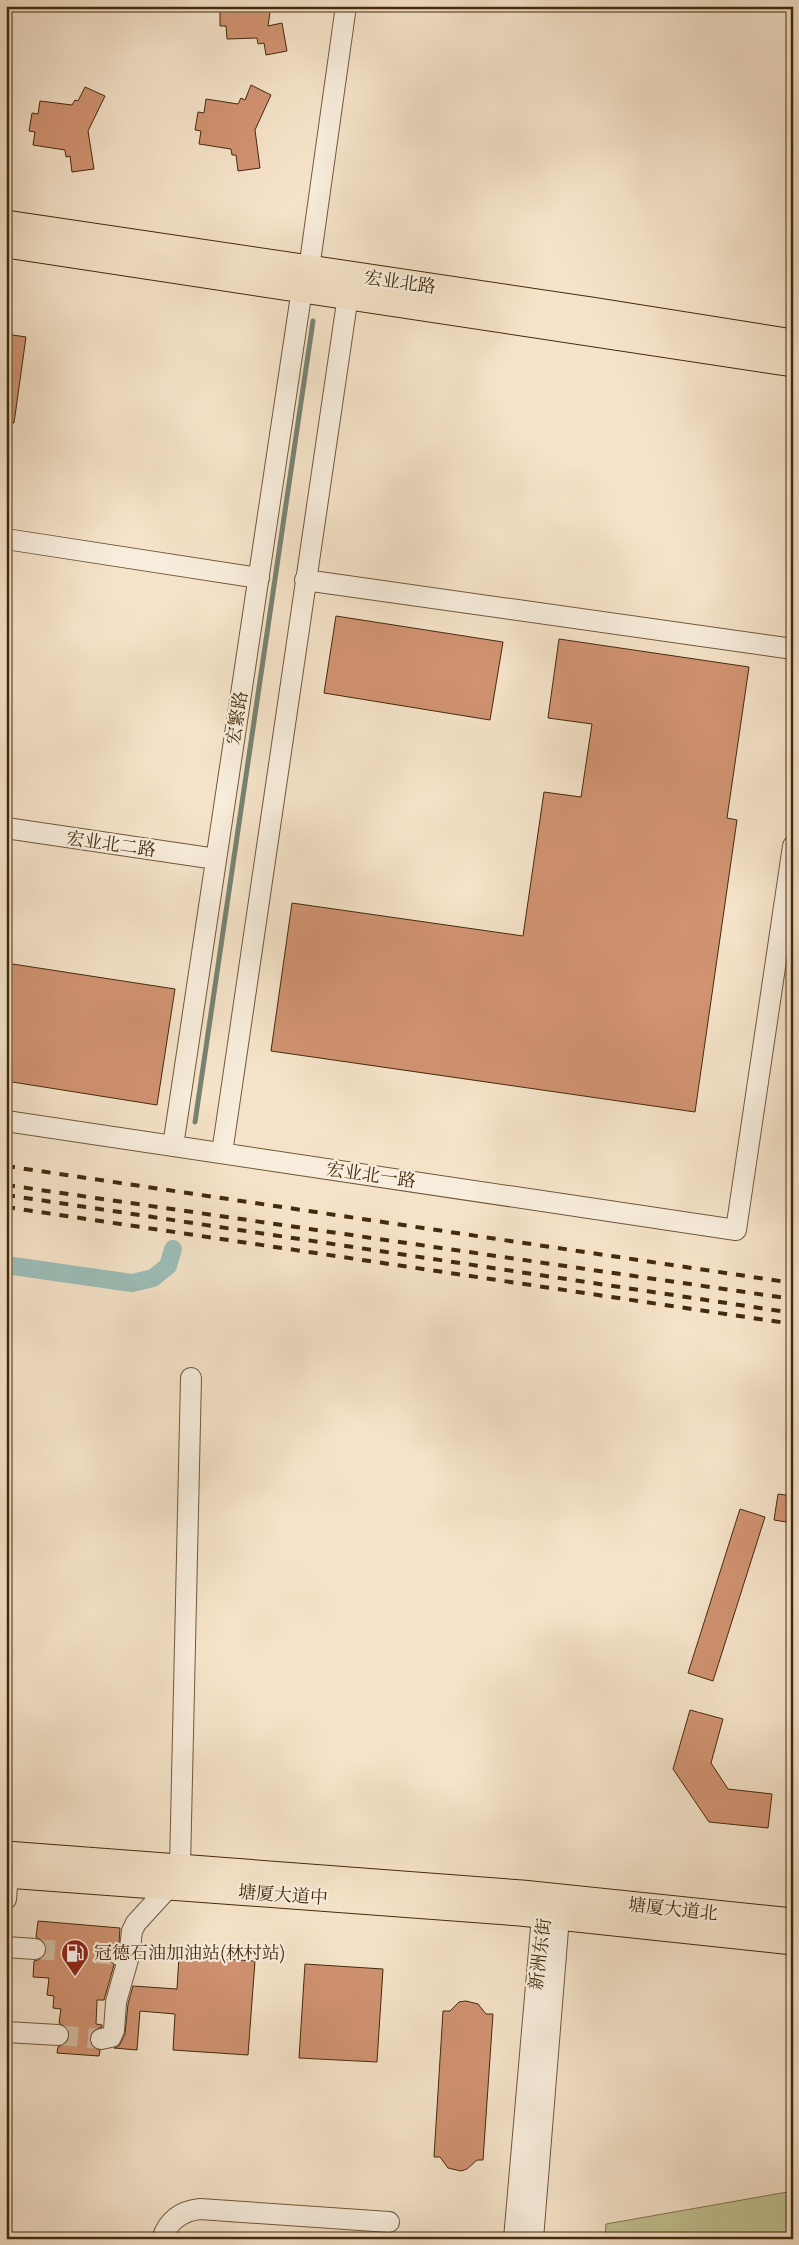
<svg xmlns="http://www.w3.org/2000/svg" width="799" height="2245" viewBox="0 0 799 2245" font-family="Cardo,'Noto Serif SC',serif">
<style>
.green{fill:#c2c292;stroke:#82764e}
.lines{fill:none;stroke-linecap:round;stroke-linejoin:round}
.stream{stroke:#788373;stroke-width:5}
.canal{stroke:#9cbeb8;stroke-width:18}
.building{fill:#d19372;stroke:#432a0b}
.minor-tunnel{stroke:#d1bea3;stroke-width:20;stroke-dasharray:20 10;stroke-linecap:butt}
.minor-casing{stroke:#70583a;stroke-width:22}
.major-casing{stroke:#432a0b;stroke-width:27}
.minor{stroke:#f8eddc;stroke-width:20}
.major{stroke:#f5e3c9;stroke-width:25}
.rail{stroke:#432a0b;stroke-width:4;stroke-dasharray:9 9;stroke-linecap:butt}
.labels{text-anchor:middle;stroke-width:4.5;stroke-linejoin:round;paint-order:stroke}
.street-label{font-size:18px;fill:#432a0b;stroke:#f8eddc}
.poi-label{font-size:18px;fill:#432a0b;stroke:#f8eddc;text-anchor:start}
</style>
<rect width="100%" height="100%" fill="#f5e3c9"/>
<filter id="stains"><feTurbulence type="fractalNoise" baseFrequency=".004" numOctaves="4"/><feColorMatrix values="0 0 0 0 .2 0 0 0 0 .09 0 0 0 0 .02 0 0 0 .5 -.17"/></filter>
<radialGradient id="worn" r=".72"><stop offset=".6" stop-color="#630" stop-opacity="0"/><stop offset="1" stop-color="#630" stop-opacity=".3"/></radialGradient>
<path class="green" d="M793,2191v48h-188l1,-15z"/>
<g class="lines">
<path class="stream" d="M195,1122l118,-801"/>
<path class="canal" d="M6,1265l126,18 21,-5 15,-12 5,-17"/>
</g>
<path class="building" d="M225,6h46l-3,20 14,-3 5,28 -21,4 -2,-12 -6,1 -1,-6 -30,1 -1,-13h-6v-18z
M251,85l20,10 -16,35 5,38 -22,3 -2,-16h-4l-1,-6 -32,-5 2,-13 -6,-1 3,-18 6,1 2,-14 32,5 3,-6 4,2z
M85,87l20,9 -17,35 6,38 -22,3 -2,-16 -4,1 -1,-7 -32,-5 2,-13 -6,-1 3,-18 6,1 2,-13 32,4 3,-5 3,1z
M6,334l20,3 -12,86 -8,-1z
M336,616l167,26 -13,78 -166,-27z
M559,639l190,28 -22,151 10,2 -42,292 -424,-61 21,-148 231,33 21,-144 37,5 11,-73 -44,-6z
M6,963l169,26 -18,116 -151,-24z
M778,1494l15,2v27l-19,-3z
M740,1509l25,8 -52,164 -25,-8z
M690,1710l33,9 -12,44 17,26 44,5 -4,34 -59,-6 -36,-53z
M38,1921l82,7 -1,15 -9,5 -3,5 1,7 6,5 -10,35h-7l-1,24 6,1v2l-8,3 -4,6 2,10 8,4 -1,6 -42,-3 1,-6 10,-5 2,-7 -2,-6 -9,-6 2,-14 -8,-1 1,-12 -7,-1 2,-17 -16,-1 1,-16 7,-2 6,-9 -2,-7 -9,-6z
M179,1956l76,5 -7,94 -75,-5 2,-36 -35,-3 -3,39 -23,-2 5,-2 6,-12 3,-30 5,-18 44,3z
M305,1964l78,5 -6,93 -78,-4z
M466,2001l12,3 8,10h7l-10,146h-6l-10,9 -6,2 -13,-3 -8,-11h-6l9,-146h7l9,-9z"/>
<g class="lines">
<path class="minor-tunnel" d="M35,1949l84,6
M58,2035l43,4"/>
<g class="minor-casing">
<path id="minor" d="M6,539l253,39
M305,580l488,69
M6,828l210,31
M6,1121l730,109 57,-384
M173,1146l129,-857 7,-20 37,-263
M222,1153l128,-871
M180,1867l11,-489
M6,1899l2,-24
M6,1947l29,2
M119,1955l10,1 3,-25 4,-8 33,-36
M6,2032l52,3
M101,2039l10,-2 3,-7 2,-28 13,-46
M162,2239c6,-18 19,-28 38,-30l189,13
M514,2239l28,-323 7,-14
M533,2239l26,-322 -4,-14"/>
</g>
<g class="major-casing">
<path id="major" d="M6,223l586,87 201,32
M6,245l787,119
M6,1854l516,39 271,28
M6,1875l514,38 273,29"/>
</g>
<use href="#minor" class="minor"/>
<use href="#major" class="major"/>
<path class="rail" d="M6,1166l787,117
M6,1185l787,114
M6,1195l787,118
M6,1207l787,117"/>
</g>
<defs>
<g id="fuel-pin" transform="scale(1.4375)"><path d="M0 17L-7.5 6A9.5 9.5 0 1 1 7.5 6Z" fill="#8f2418" stroke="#f8eddc"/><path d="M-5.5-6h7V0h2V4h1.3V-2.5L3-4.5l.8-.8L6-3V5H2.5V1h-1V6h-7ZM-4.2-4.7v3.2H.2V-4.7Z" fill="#fff"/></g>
</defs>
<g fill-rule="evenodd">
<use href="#fuel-pin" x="75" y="1953"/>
</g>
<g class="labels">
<g class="street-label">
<text transform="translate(400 282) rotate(8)" y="6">宏业北路</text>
<text transform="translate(237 718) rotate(-81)" y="6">宏繁路</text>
<text transform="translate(111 844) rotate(8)" y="6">宏业北二路</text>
<text transform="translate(371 1175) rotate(8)" y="6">宏业北一路</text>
<text transform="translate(283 1895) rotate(4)" y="6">塘厦大道中</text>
<text transform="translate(673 1909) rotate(6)" y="6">塘厦大道北</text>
<text transform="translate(540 1954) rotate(-83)" y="6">新洲东街</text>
</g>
<g class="poi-label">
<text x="94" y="1959">冠德石油加油站(林村站)</text>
</g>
</g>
<rect width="799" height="2245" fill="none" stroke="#f5e3c9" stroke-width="25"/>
<rect x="8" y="8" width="784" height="2230" fill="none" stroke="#432a0b" stroke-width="2.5"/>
<rect x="12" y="12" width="774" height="2220" fill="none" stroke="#432a0b"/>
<rect width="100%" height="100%" filter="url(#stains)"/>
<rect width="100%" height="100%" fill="url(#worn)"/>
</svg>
